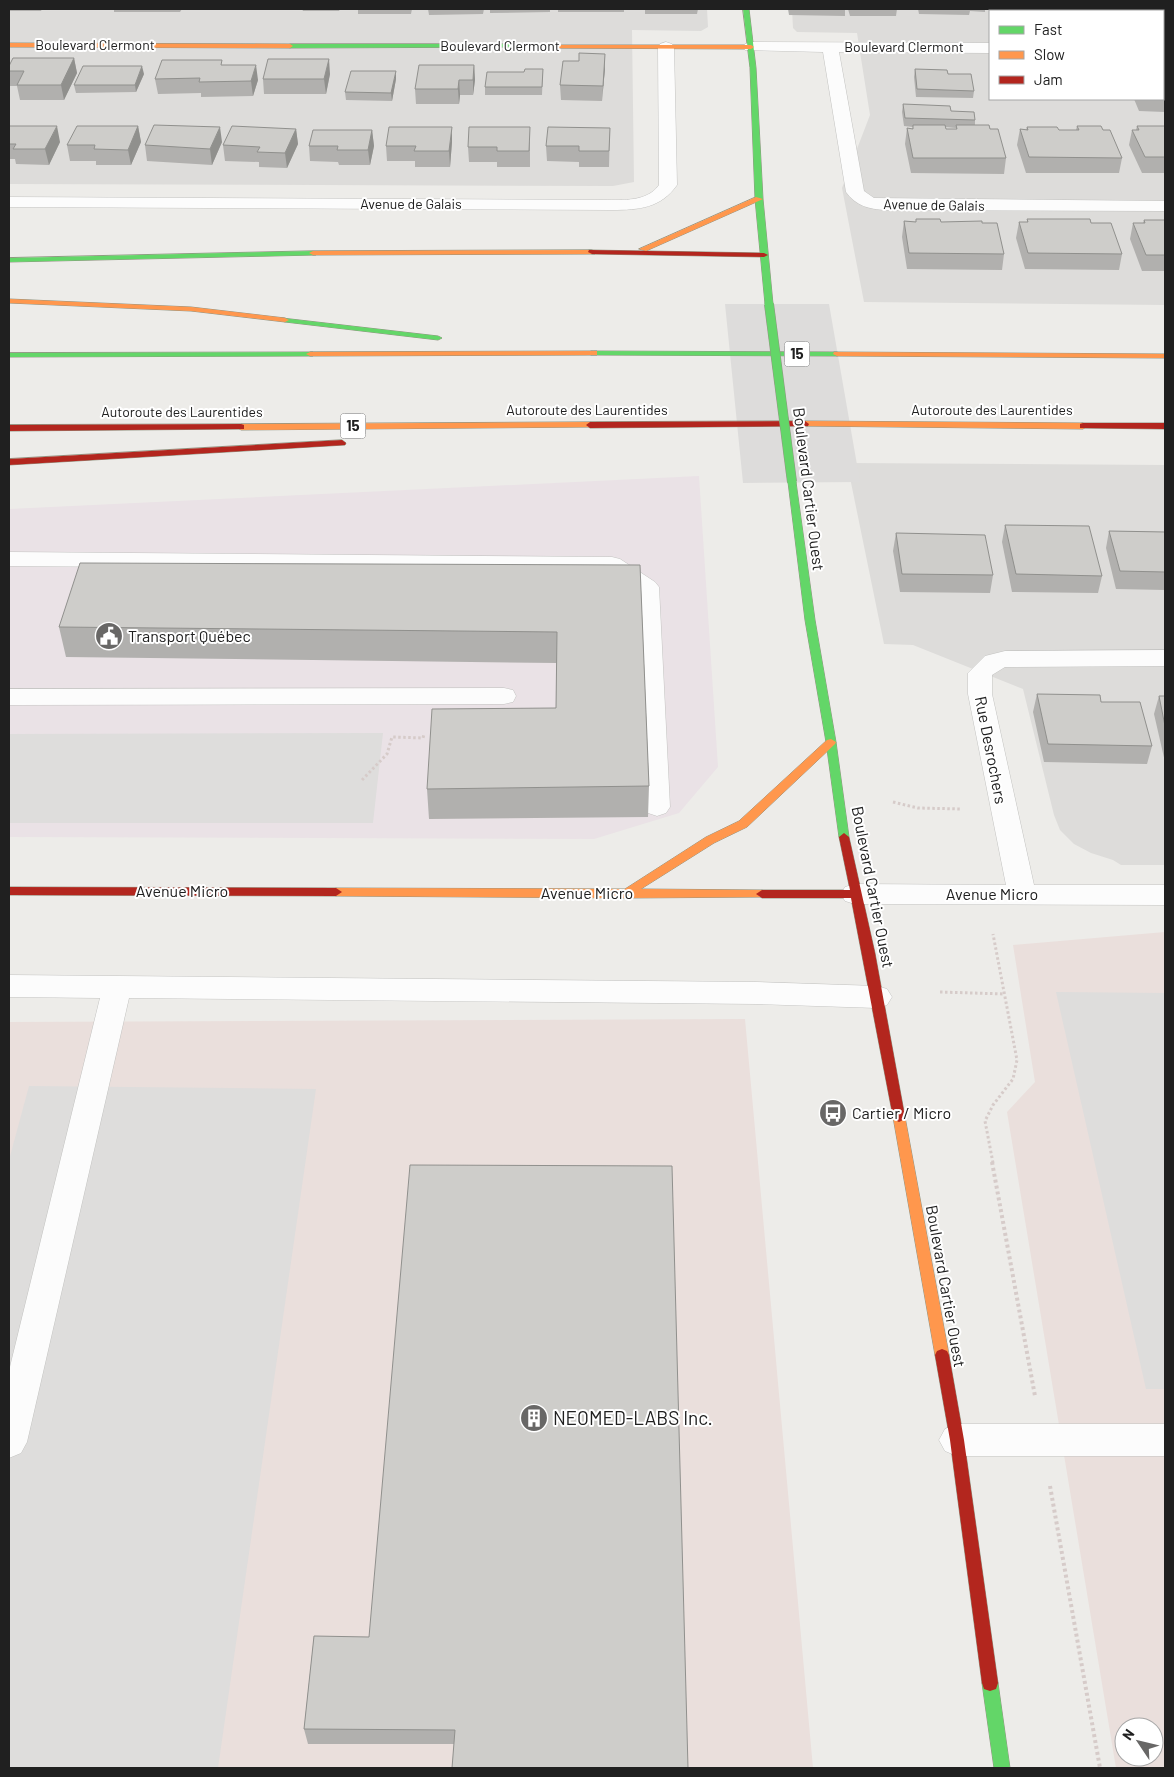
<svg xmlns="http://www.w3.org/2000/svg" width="1174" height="1777" viewBox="0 0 1174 1777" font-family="Barlow,sans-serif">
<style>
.residential{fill:#dddcda;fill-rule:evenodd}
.commercial{fill:#eadfdc;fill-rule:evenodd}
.industrial{fill:#eae2e6}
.parking{fill:#dedddc}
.pier{fill:#dddcdb}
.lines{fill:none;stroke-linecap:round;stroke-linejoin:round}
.lane-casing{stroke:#c3c3c1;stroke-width:1}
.street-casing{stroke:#c3c3c1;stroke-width:1}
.fast-casing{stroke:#929583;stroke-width:1}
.slow-casing{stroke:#929583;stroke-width:1}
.jam-casing{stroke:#929583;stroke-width:1}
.path-far1{stroke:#d6cbc9;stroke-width:3;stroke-dasharray:2.5 2.5;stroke-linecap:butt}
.path{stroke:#d6cbc9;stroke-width:4;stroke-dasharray:3 3;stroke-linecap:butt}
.lane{fill:#fcfcfc;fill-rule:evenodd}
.street{fill:#fcfcfc;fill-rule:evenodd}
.fast{fill:#63d668;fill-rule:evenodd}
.slow{fill:#ff974d;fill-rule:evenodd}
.jam{fill:#b3261e;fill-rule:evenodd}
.fast-bridge-casing{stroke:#929583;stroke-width:10;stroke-linecap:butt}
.fast-bridge{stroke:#63d668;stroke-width:9}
.wall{fill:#b1b0ae;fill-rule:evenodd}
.shaded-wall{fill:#90908d}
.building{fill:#cecdca;stroke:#90908d}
.labels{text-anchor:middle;stroke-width:4;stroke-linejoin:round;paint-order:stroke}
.far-street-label{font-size:14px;fill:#202020;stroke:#fff}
.shield{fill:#fff;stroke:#636363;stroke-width:1}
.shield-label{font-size:15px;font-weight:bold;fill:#202020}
.street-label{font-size:16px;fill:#202020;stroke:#fff}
.poi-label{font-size:16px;fill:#202020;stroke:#fff;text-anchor:start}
.near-poi-label{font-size:19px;fill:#202020;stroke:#fff;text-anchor:start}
</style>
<rect width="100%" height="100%" fill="#edece9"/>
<path class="residential" d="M9,9h698l1,18 -7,4 -69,-1 2,152 -21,4 -604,-2z
M792,9h373v296l-301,-3 -22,-114 28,-73 -13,-82 -60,-1 -4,-4zM990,11h173v88h-173z
M847,463l318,2v400h-44l-8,-5 -22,-7 -17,-9 -14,-14 -6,-15 -31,-126 -110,-44 -29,-1z"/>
<path class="commercial" d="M1165,932v836h-49l-109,-656 28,-30 -22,-137zM1124,1727h30v30h-30z
M745,1019l68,749h-804v-746z"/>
<path class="industrial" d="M699,476l19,291 -39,46 -85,26 -585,-2v-328z"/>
<path class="parking" d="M383,733l-10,90h-364v-89z
M1056,992l109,1v396h-19z
M29,1086l287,3 -98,679h-209v-608z"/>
<path class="pier" d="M725,304h104l31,178 -117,1z"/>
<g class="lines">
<g class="lane-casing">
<path id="lane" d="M9,552l603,5 8,2 35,23 4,5 11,220 -4,6 -9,3 -9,-3 -4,-6 -9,-217 -28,-19 -598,-5z
M504,688l9,2 3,6 -3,6 -9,2 -495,1v-16z
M9,975l748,7 120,4 10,3 5,8 -5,8 -10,3 -120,-4 -628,-6 -102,444 -6,11 -12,5v-87l91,-373 -91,-1z
M957,1424h208v32h-208l-12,-5 -6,-11 6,-11z"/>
</g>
<g class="street-casing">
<path id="street" d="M666,42l6,2 2,3 3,138c-16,23 -38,25 -65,25l-603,-3v-10l595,3c19,0 43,2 55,-15l-1,-138 2,-3z
M751,42l239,1v10l-151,-1 25,139 10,7 291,3v10l-280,-1c-16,-1 -29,-4 -39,-18l-23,-140 -78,-2 -2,-3 2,-3z
M1163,44h2v10h-2z
M1165,650v16l-160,1 -13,8v19l42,191h131v20l-310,-1 -10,-3 -4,-7 4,-7 10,-3 151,1 -38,-191v-21l17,-17 20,-5z"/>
</g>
<g class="fast-casing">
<path id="fast" d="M743,9h6l7,59 7,131 10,105 -4,2 -4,-2 -10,-105 -5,-131z
M534,44l3,2 -1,1 -246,1 -3,-2 3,-2z
M313,251l4,2 -1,2 -307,7v-4z
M282,318l156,18 4,2 -4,2 -153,-18 -4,-2z
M591,351l246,1 4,2 -4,2 -243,-1h-3z
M310,352h3v4l-304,1v-4z
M792,479l4,3 19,138 21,122 13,95 -5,4 -5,-4 -13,-95 -21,-122 -17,-138z
M990,1675l6,2 2,6 12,85h-16l-12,-85 2,-6z"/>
</g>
<g class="slow-casing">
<path id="slow" d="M9,43l281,1 3,2 -3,2 -281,-1z
M532,45h219l3,2 -3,2 -217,-1 -3,-2z
M756,197l7,2 -117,52 -7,-2z
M592,250l4,2 -1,2 -282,1 -4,-2 4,-2z
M9,299l182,8 94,11 4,2 -4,2 -94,-11 -182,-8z
M594,351h3v4l-287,1 -4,-2 4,-2z
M834,352l331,2v4l-328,-2 -4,-2z
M805,421l278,2 4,3 -4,3 -281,-3 -1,-2z
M590,422l3,1v4l-352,3 -4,-3 4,-3z
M831,739l5,3 -1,2 -88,83 -33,16 -73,46 121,1 6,4 -2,3 -140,1 -290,-2 -6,-4 6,-4 289,1 81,-52 33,-16 88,-81z
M899,1112l4,2 2,3 44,238 -2,4 -5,2 -5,-2 -2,-4 -42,-238 2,-3z"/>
</g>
<g class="jam-casing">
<path id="jam" d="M589,250l175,3 4,2 -4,2 -172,-3 -4,-2z
M805,421l4,3 -1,2 -218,2 -4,-3 4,-3z
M1083,423h82v6l-85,-1v-4z
M241,424l3,1v4l-235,2v-6z
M342,440l4,3 -1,2 -336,20v-6z
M844,833l5,4 26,116 30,164 -2,3 -4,2 -4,-2 -2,-3 -42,-219h-89l-6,-4 6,-4h88l-11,-53z
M9,887l327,1 6,4 -6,4 -327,-1z
M942,1349l5,2 2,4 15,85 34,243 -2,6 -6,2 -6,-2 -2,-6 -32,-243 -15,-85 2,-4z"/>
</g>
<path class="path-far1" d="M362,780l25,-26 5,-17 31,1 1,-4
M893,802l25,6 43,1
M940,992l65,2
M993,1163l-8,-42 8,-16 20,-26 4,-19 -24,-126"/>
<path class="path" d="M992,1162l43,234
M1050,1486l50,282"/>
<use href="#lane" class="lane"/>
<use href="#street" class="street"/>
<use href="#fast" class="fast"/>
<use href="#slow" class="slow"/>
<use href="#jam" class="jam"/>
<g class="fast-bridge-casing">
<path id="fast-bridge" d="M769,304l23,178"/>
</g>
<use href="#fast-bridge" class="fast-bridge"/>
</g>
<path class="wall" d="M9,9h33l-1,2h-32z
M114,9h68l-2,3h-66z
M203,9h68v1z
M292,9h48l-1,2h-36l-1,-2z
M358,9h54l-1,5h-53z
M428,9h56l-1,5 -54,1z
M490,9h60v3l-60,1z
M558,9h66v3h-66z
M645,9h53l-1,5h-52z
M788,9h57v7l-56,-1z
M848,9h49l-1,7h-46z
M918,9h67v3l-15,-1 -1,4 -50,-1z
M1039,9h44v2h-43z
M1091,9h41v2h-40z
M74,58l3,15 -13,27h-44l-3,-14h-8v-20z
M1163,63h2v49l-26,-1 -5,-12h29z
M223,65l35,15 -5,16 -52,1v-4l-43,1 -3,-15z
M474,65l1,15 -2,15h-13l-1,9h-43l-1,-15z
M605,68l-3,33 -41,-1 -1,-15z
M543,69l-1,26h-57v-8l39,-15z
M915,69l33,5 26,17 -1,7 -57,-1 -2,-20z
M144,74l-8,18 -60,1 -2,-8z
M330,74l-4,20h-62l-1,-15z
M396,79l-4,22 -46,-1 -1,-8z
M903,104l48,7 24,9v5l15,4 16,29 -2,16 -93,-1 -6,-29 2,-16 5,1 1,-2 -9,-1 -2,-14zM945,127l11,1v1h-10z
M9,126l51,16 -11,23 -33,-1 -1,-5h-6z
M138,126l3,16 -10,23h-35v-4h-26l-3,-16z
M1077,126l45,32 -3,15h-93l-9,-28 3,-16 6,1 1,-3 32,3h17z
M1137,126h28v47h-23l-13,-28 3,-15h4z
M610,128l-1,39h-30v-5l-32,-1 -1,-15z
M296,129l2,15 -11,24 -28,-1v-5l-34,-1 -2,-16z
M372,130l2,16 -4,19h-31l-1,-3 -28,-1 -1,-15z
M222,142l-10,23 -65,-4 -2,-16z
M452,142l-2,25h-35v-6h-28l-1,-15z
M530,142v25h-33v-5h-28l-1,-15z
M916,219l25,3 41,1 22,31 -2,16 -95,-1 -5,-32 2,-16 12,1z
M1027,219l64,4 31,31 -3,16 -94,-1 -9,-31 3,-16h8z
M1144,220h21v51h-23l-12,-32 3,-16h10z
M1005,525l97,51 -4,17 -86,-1 -10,-50z
M1109,531l56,1v58l-49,-1 -10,-41z
M896,533l97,42 -3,18 -90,-1 -7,-41z
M640,565l9,221 -1,31 -219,2 -2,-30 129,-81 1,-45 -491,-6 -7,-30z
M1037,694l64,8 51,44 -5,18 -103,-2 -11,-50z
M1159,696h6v67v-1l-11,-48z
M314,1636l374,132 -234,-24h-146l-4,-15z"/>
<path class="shaded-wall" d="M605,54v14l-3,33 1,-15z
M74,58l3,15 -13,27 -3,-15z
M329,59l1,15 -4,20 -2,-15z
M256,65l2,15 -5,16 -2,-15z
M474,65l1,15 -2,15v-15z
M142,66l2,8 -8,18 -1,-7z
M396,71v8l-4,22 -1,-8z
M459,80l1,15 -1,9 -1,-15z
M57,126l3,16 -11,23 -4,-16z
M138,126l3,16 -10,23 -3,-15z
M220,127l2,15 -10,23 -2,-16z
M452,127v15l-2,25 -1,-16z
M296,129l2,15 -11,24 -2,-15z
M372,130l2,16 -4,19 -2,-15z"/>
<path class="building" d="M579,53l26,1 -2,32 -43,-1 3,-24h16z
M13,58h61l-13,27h-44l7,-14h-15v-5z
M268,59h61l-5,20h-61z
M162,60h60l-1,5h35l-5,16 -52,1 1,-4 -45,1z
M1163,63h2v33h-2z
M419,65h55l-1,15h-14l-1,9h-43z
M83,66h59l-7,19h-61z
M525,69h18l-1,18h-57l2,-15h37z
M915,69l32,1 1,4h23l3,17 -57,-2z
M351,71h45l-5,22 -46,-1z
M903,104l47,2 1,5 23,1 1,8 -70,-2z
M154,125l66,2 -10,22 -65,-4z
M913,125h32l1,4h11l-1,-4h33l1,4h8l8,29h-93l-6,-30 6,1z
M9,126h48l-12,23h-32l3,-5h-7z
M77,126h61l-10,24 -34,-1 1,-4h-28z
M232,126l64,3 -11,24 -28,-1 3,-5 -37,-2z
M1077,126h24l2,4h7l12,28 -93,-1 -9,-28 8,1 -1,-3h30l2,3h20z
M1137,126h28v31h-20l-13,-27h7z
M389,127h63l-3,24h-35l2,-5h-30z
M469,127h61l-1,24h-32v-4h-29z
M548,127l62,1 -1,23h-30v-5h-33z
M313,130h59l-4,20h-31l1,-4h-29z
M916,219h24l1,3 41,-1v2h15l7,31 -95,-1 -5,-32 12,1z
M1027,219h63l1,4h20l11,31 -94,-1 -9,-31h9z
M1144,220h21v35h-19l-13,-32h12z
M1005,525l84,1 13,50 -86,-2z
M1109,531l56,1v40l-45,-1z
M896,533l89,2 8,40 -91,-1z
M80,563l560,2 9,221 -222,3 5,-80 124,-1 1,-76 -498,-5z
M1037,694l63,1 1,7h39l12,44 -104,-2z
M1159,696h6v30z
M410,1165l262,1 16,602h-236l3,-38 -151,-1 10,-93 55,1z"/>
<defs>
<g id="civic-disc" transform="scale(1.4375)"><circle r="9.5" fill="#686766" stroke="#fff"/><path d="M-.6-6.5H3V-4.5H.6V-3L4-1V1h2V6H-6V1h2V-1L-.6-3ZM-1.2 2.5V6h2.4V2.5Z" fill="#fff"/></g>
<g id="bus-disc" transform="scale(1.4375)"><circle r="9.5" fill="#686766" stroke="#fff"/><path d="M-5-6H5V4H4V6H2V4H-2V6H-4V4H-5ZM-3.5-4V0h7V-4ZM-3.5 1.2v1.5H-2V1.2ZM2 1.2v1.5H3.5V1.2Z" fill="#fff"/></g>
<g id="building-disc" transform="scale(1.4375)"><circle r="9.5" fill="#686766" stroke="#fff"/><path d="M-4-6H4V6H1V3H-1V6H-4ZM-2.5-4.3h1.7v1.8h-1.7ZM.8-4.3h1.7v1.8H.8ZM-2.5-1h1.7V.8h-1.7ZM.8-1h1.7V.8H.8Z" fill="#fff"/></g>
</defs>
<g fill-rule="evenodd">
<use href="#civic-disc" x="109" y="636"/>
<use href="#bus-disc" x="833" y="1113"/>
<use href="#building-disc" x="534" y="1418"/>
</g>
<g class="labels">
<g class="far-street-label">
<text x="95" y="50">Boulevard Clermont</text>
<text x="500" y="51">Boulevard Clermont</text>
<text x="904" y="52">Boulevard Clermont</text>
<text x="411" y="209">Avenue de Galais</text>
<text transform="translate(934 205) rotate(1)" y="5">Avenue de Galais</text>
<text x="587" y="415">Autoroute des Laurentides</text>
<text x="992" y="415">Autoroute des Laurentides</text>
<text x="182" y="417">Autoroute des Laurentides</text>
</g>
<g class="shield">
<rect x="784.5" y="341.5" width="25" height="25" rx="4"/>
<rect x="340.5" y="413.5" width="25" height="25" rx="4"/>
</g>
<g class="shield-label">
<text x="797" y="359">15</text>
<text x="353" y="431">15</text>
</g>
<g class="street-label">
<text transform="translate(809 489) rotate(83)" y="6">Boulevard Cartier Ouest</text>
<text transform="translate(991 750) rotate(79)" y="6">Rue Desrochers</text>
<text transform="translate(873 887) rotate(79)" y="6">Boulevard Cartier Ouest</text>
<text x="182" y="897">Avenue Micro</text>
<text x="587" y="899">Avenue Micro</text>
<text x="992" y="900">Avenue Micro</text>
<text transform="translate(946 1286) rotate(80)" y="6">Boulevard Cartier Ouest</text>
</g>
<g class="poi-label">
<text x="128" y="642">Transport Québec</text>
<text x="852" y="1119">Cartier / Micro</text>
</g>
<g class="near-poi-label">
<text x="553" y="1425">NEOMED-LABS Inc.</text>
</g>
</g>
<rect width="1174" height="1777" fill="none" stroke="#202020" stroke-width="20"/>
<rect x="989" y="10" width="175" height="90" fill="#ffffff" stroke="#a6a6a6"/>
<rect x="999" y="26" width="25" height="8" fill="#63d668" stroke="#a6a6a6"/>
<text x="1034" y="35" font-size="15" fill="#202020">Fast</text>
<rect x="999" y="51" width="25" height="8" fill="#ff974d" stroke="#a6a6a6"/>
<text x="1034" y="60" font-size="15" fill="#202020">Slow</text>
<rect x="999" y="76" width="25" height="8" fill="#b3261e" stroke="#a6a6a6"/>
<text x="1034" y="85" font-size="15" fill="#202020">Jam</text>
<g transform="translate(1139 1742) rotate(305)"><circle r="24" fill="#ffffff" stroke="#a6a6a6"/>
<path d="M0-4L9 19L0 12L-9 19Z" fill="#686766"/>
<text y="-8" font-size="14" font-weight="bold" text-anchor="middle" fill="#202020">N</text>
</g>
</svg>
